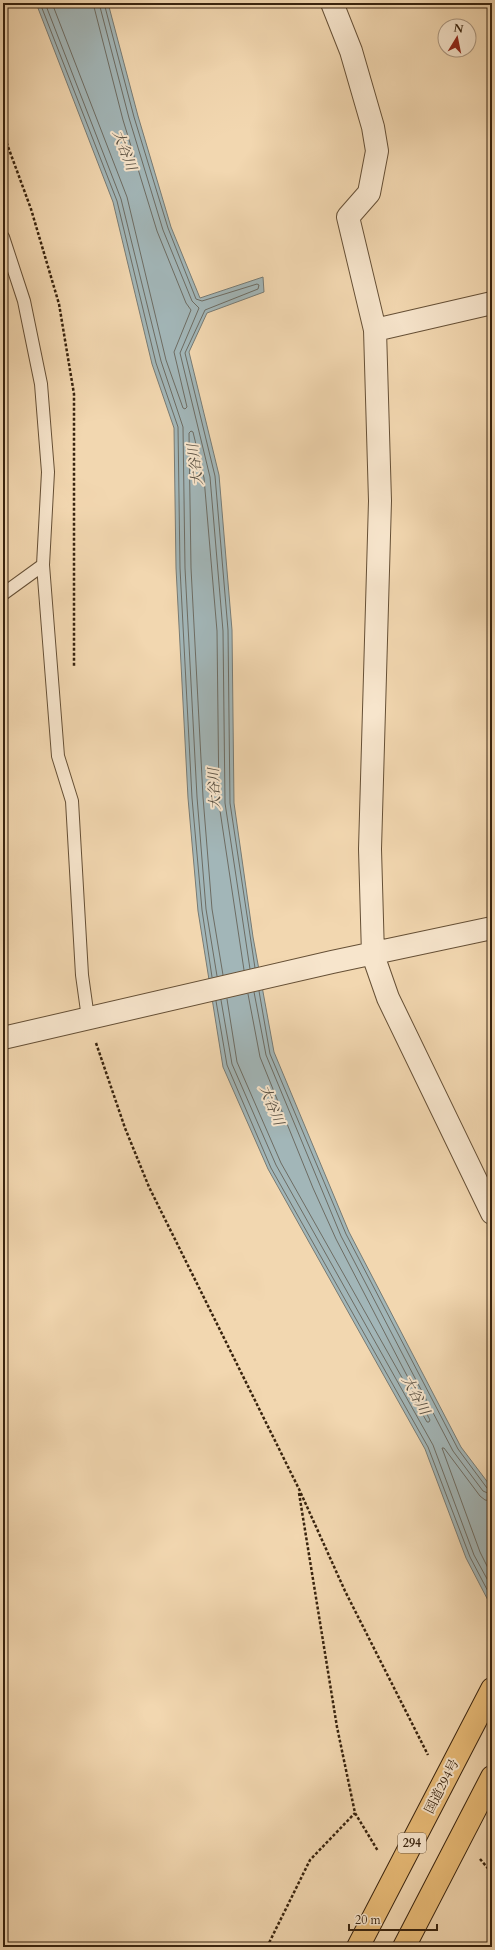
<svg xmlns="http://www.w3.org/2000/svg" width="495" height="1950" viewBox="0 0 495 1950" font-family="Cardo,'Noto Serif JP',serif">
<style>
.water{fill:#a2b6b8;stroke:#787b74}
.lines{fill:none;stroke-linecap:round;stroke-linejoin:round}
.shore{stroke:#6d6c63;stroke-width:1}
.lane-casing{stroke:#665036;stroke-width:14}
.street-casing{stroke:#665036;stroke-width:24}
.highway-casing{stroke:#38230e;stroke-width:24}
.path{stroke:#38230e;stroke-width:2.5;stroke-dasharray:3 2;stroke-linecap:butt}
.lane{stroke:#f7e5cc;stroke-width:12}
.street{stroke:#f7e5cc;stroke-width:22}
.highway{stroke:#e9bc78;stroke-width:22}
.labels{text-anchor:middle;stroke-width:4;stroke-linejoin:round;paint-order:stroke}
.shield{fill:#f7e5cc;stroke:#715d47;stroke-width:1}
.shield-label{font-size:12px;font-weight:bold;fill:#38230e}
.street-label{font-size:13px;fill:#38230e;stroke:#f7e5cc}
.water-label{font-size:14px;font-style:italic;fill:#584f41;stroke:#f7e5cc}
</style>
<rect width="100%" height="100%" fill="#f2d7b0"/>
<filter id="stains"><feTurbulence type="fractalNoise" baseFrequency=".005" numOctaves="4"/><feColorMatrix values="0 0 0 0 .2 0 0 0 0 .09 0 0 0 0 .02 0 0 0 .5 -.17"/></filter>
<radialGradient id="worn" r=".72"><stop offset=".6" stop-color="#630" stop-opacity="0"/><stop offset="1" stop-color="#630" stop-opacity=".3"/></radialGradient>
<path class="water" d="M36,3h72l30,113 33,111 29,71 63,-21 1,15 -57,21 -18,39 30,123 13,155 2,173 19,134 21,115 75,180 112,215 31,41v120l-26,-50 -41,-109 -157,-280 -45,-102 -25,-156 -10,-113 -12,-230 -2,-140 -22,-64 -39,-162z"/>
<g class="lines">
<path class="shore" d="M40,3l77,198 39,162 22,64 2,141 12,230 10,112 10,67
M45,3l76,196 40,162 22,66 2,141 12,229 9,112 11,67
M52,3l75,194 39,163 17,48 2,1 2,-2 -13,-55 17,-42 -5,-7 -29,-72 -34,-111 -30,-117
M99,3l30,115 34,112 29,71 7,7 -19,45 30,124 13,154 2,172 25,166
M104,3l30,114 34,111 28,71 6,2 55,-17 2,1 -1,4 -53,21 -20,43 30,123 13,154 2,173 25,165
M223,975l-11,-66 -9,-112 -12,-229 -2,-135 2,-2 2,1 11,46 13,153 2,173 25,166
M259,991l11,63 76,180 112,215 29,39 5,2
M254,992l12,63 75,181 112,215 30,40 9,4
M227,999l10,63 44,101 146,259h2l1,-2 -94,-181 -23,-51 -53,-131 -12,-63
M221,1000l11,64 44,101 157,280 41,110 18,33
M216,1001l11,64 44,103 157,279 42,110 22,42
M492,1501l-7,-1 -5,-4 -36,-48h-2l38,104 12,24"/>
<g class="lane-casing">
<path id="lane" d="M3,237l21,64 17,83 7,88 -5,93 15,191 14,45 10,174 6,43
M3,594l40,-29"/>
</g>
<g class="street-casing">
<path id="street" d="M332,3l19,48 22,76 4,24 -8,42 -21,24 27,113 5,171 -10,348 3,106 15,43 104,215
M375,330l117,-27
M3,1038l329,-76 160,-34"/>
</g>
<g class="highway-casing">
<path id="highway" d="M358,1947l134,-258
M404,1947l88,-170"/>
</g>
<path class="path" d="M3,133l28,76 28,95 15,90v273
M96,1043l29,85 24,59 150,302 46,102 83,164
M299,1493l38,234 18,86 23,38
M480,1859l12,14
M267,1947l43,-87 45,-47"/>
<use href="#lane" class="lane"/>
<use href="#street" class="street"/>
<use href="#highway" class="highway"/>
</g>
<g class="labels">
<rect class="shield" x="398" y="1833" width="28" height="20" rx="3"/>
<g class="shield-label">
<text x="412" y="1847">294</text>
</g>
<g class="street-label">
<text transform="translate(441 1786) rotate(-63)" y="5">国道294号</text>
</g>
<g class="water-label">
<text transform="translate(125 150) rotate(69)" y="5">大谷川</text>
<text transform="translate(195 465) rotate(-97)" y="5">大谷川</text>
<text transform="translate(214 789) rotate(-93)" y="5">大谷川</text>
<text transform="translate(272 1105) rotate(68)" y="5">大谷川</text>
<text transform="translate(416 1395) rotate(61)" y="5">大谷川</text>
</g>
</g>
<rect width="495" height="1950" fill="none" stroke="#f2d7b0" stroke-width="16"/>
<rect x="4" y="4" width="487" height="1942" fill="none" stroke="#38230e" stroke-width="2"/>
<rect x="8" y="8" width="479" height="1934" fill="none" stroke="#38230e"/>
<g transform="translate(457 38) rotate(10)"><circle r="19" fill="#f7e5cc" stroke="#ab9780"/>
<path d="M0-3L7 15L0 10L-7 15Z" fill="#8f2418"/>
<text y="-6" font-size="11" font-weight="bold" text-anchor="middle" fill="#38230e">N</text>
</g>
<path d="M349 1924v6h88v-6" fill="none" stroke="#38230e" stroke-width="2"/>
<text x="355" y="1924" font-size="12" fill="#38230e" stroke="#f7e5cc" stroke-width="3" paint-order="stroke">20 m</text>
<rect width="100%" height="100%" filter="url(#stains)"/>
<rect width="100%" height="100%" fill="url(#worn)"/>
</svg>
